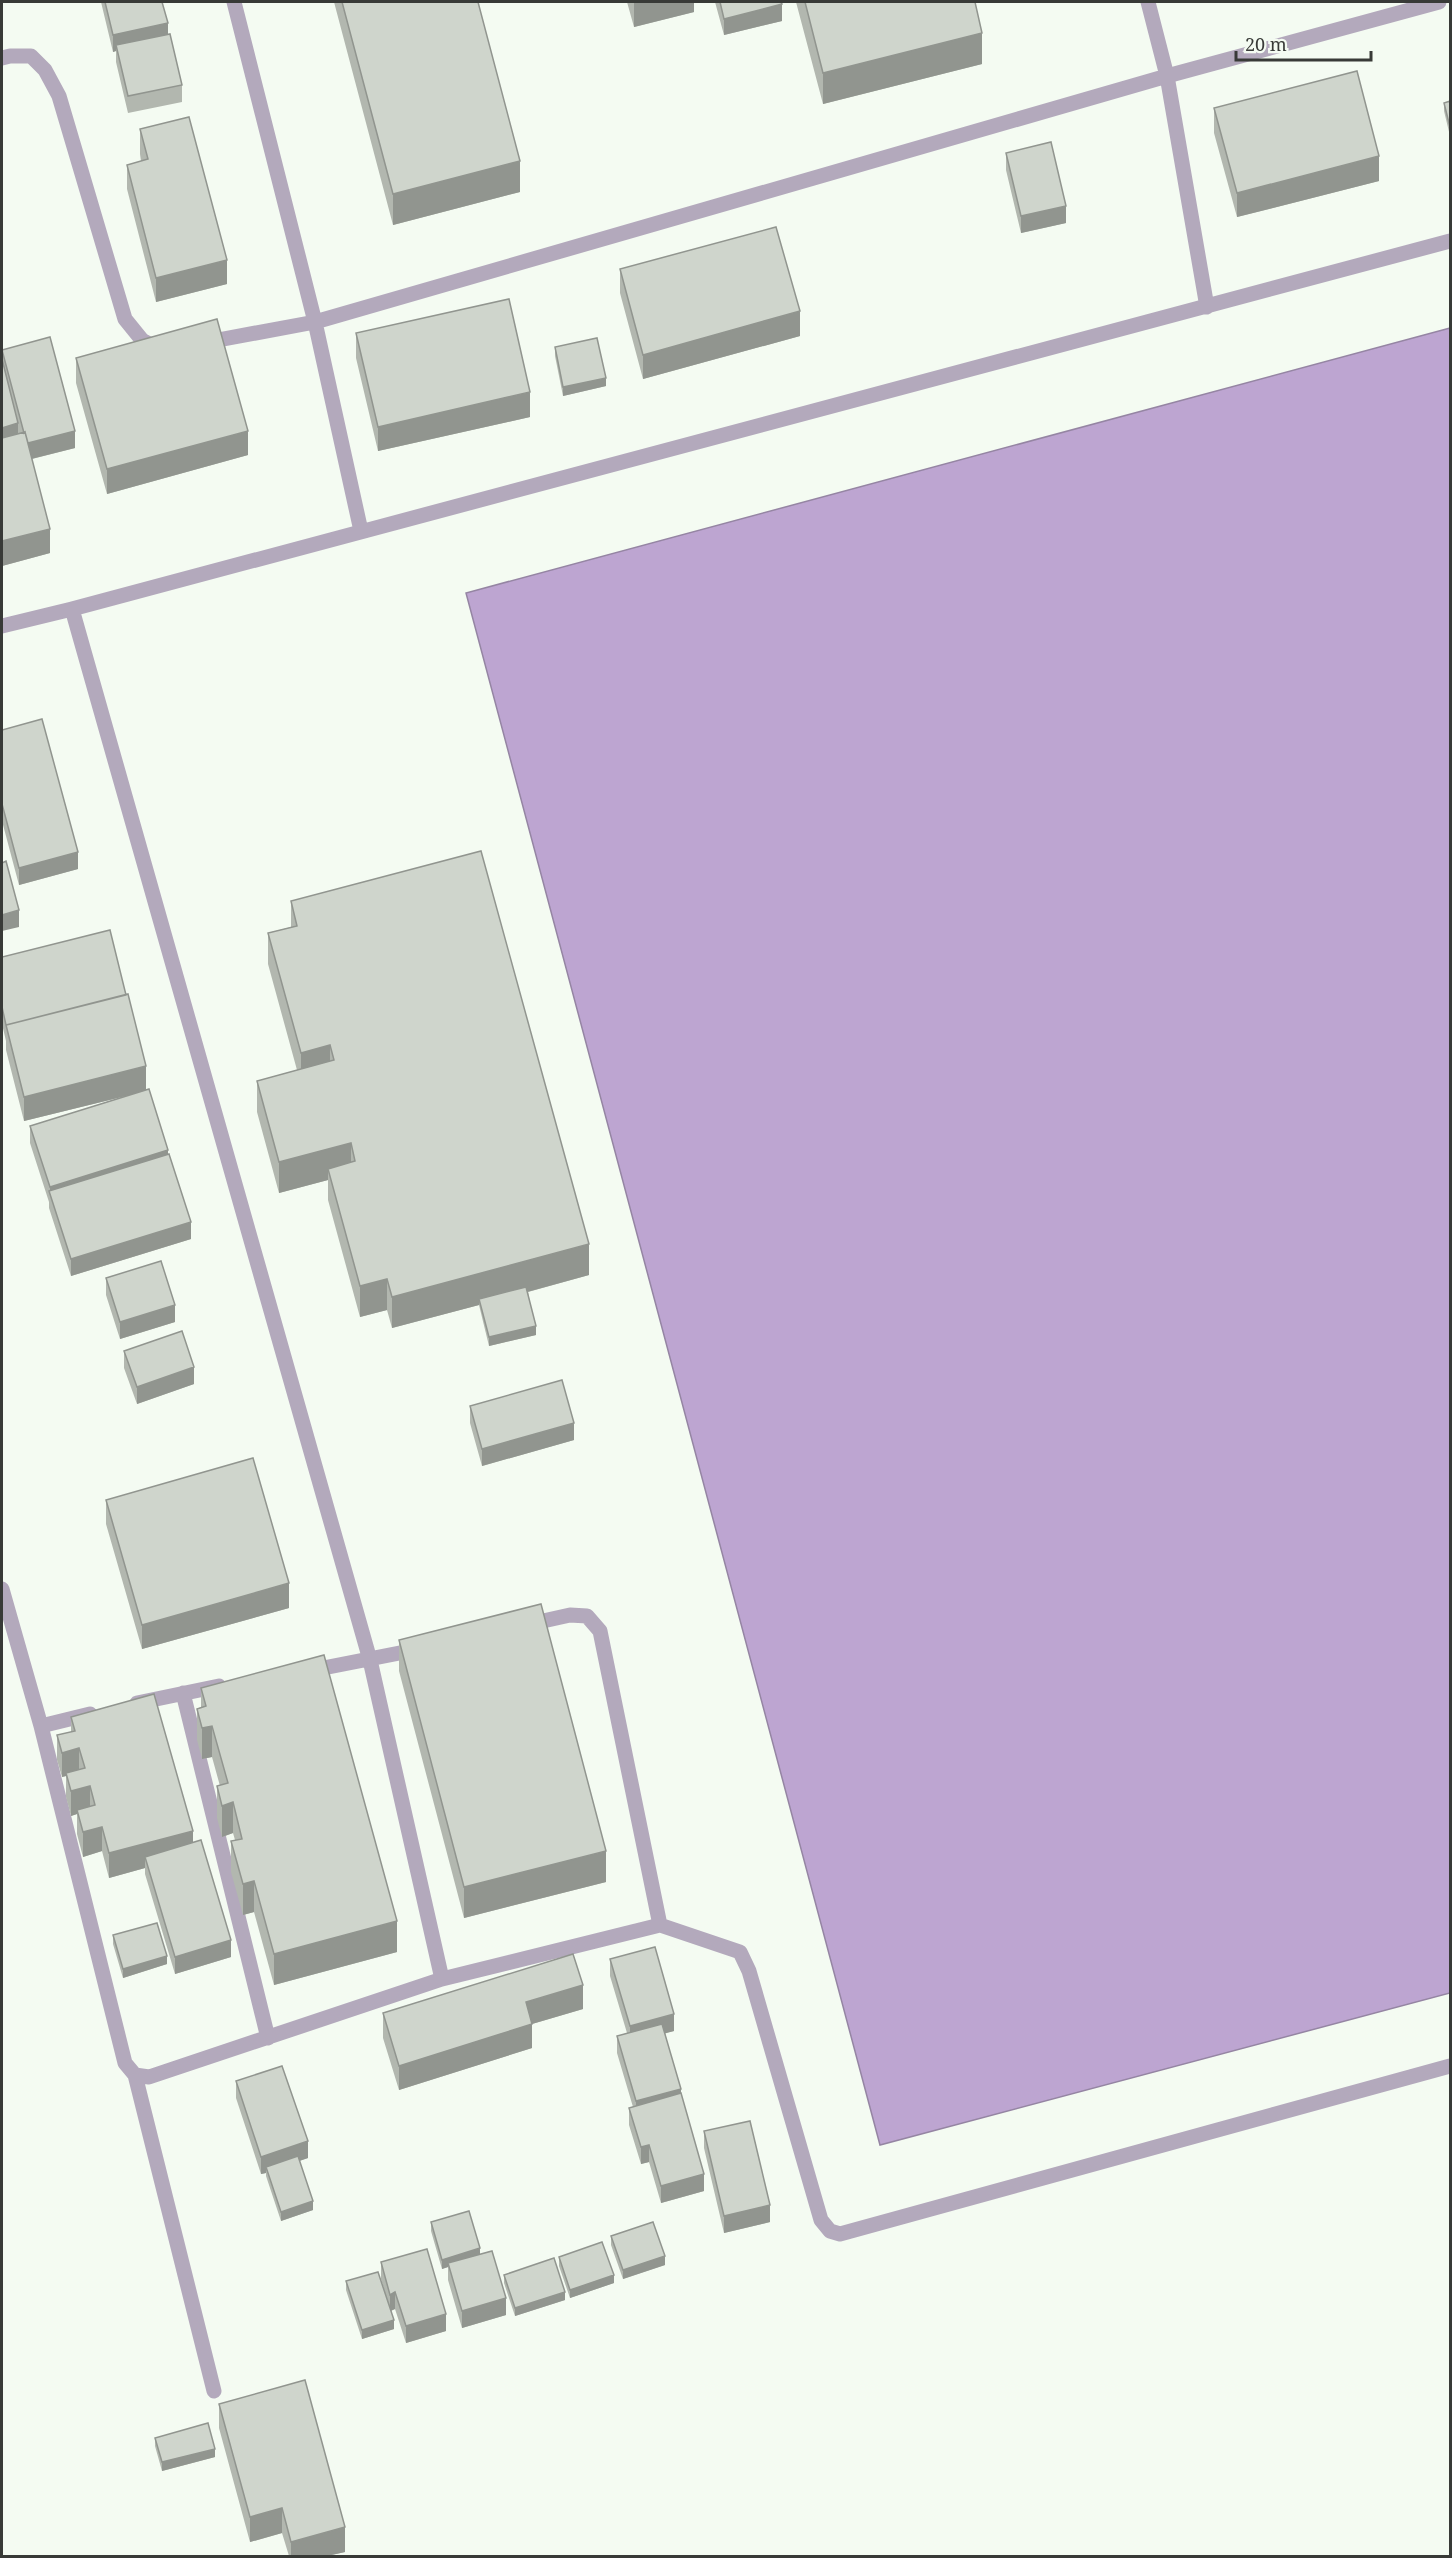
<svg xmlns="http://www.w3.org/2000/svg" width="1452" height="2558" viewBox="0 0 1452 2558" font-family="'Noto Serif',serif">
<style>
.water{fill:#bda5d1;stroke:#9585a3;stroke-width:1.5}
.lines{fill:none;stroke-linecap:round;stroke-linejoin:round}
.minor{stroke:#b3a9bc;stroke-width:15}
.wall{fill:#b2b7af}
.shaded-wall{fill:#91958f}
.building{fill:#cfd5cc;stroke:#91958f;stroke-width:1.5}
</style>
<rect width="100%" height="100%" fill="#f4fbf2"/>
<path class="water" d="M1450,328v1665l-570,152 -414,-1552z"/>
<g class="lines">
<path class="minor" d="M234,2l81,320 46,209
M1148,2l19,74 40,231
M2,58l8,-2h21l14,14 14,26 66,223 17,21 16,9
M202,343l113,-21 852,-246 272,-74
M72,609l298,1051 72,319 -293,98 -14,-2
M2,626l70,-17 1378,-368
M2,1589l39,137 84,337 10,12 79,316
M308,1671l112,-22
M183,1693l85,345
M137,1703l82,-17
M41,1726l49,-12
M660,1925l80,27 9,19 72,249 9,11 10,3 610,-168
M442,1979l218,-54 -60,-294 -13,-15 -17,-1 -45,10"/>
</g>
<path class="wall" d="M101,2h61l6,32 14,51v17l-54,11 -12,-51v-11l-3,1z
M334,2h144l42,190 -127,33z
M627,2h67v10l-60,15z
M715,2h66l1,19 -58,14z
M796,2h179l7,62 -159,40z
M1450,101v35l-6,-25v-8z
M1214,108l165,73 -142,36 -23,-84z
M140,129l87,155 -71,18 -29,-113v-24l14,-4 -1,-7z
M1006,153l60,70 -45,10 -15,-63z
M620,269l180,67 -157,43 -23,-86z
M356,333l174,84 -152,34 -22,-93z
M555,347l51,39 -43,10 -8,-40z
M2,350l73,98 -43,11 18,94 -48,13z
M76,358l172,97 -141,39 -31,-111z
M2,730l76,139 -59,16 -17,-64z
M291,901l298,374 -61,17 8,43 -47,11 -10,-41 -87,23 -5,-18 -27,7 -32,-117v-20l-49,13 -22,-81v-31l40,-11 -29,-106v-31l23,-6z
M2,957l144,133 22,64 23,85 -120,37 -22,-68v-6l-19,-59v-17l100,-31 -106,26 -18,-71v-9l-4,-17z
M106,1278l69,44 -55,17 -14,-44z
M124,1351l70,33 -57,20 -13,-36z
M470,1406l104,34 -92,26 -12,-43z
M106,1500l183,108 -147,41 -36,-125z
M399,1640l207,242 -142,36 -65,-247z
M201,1688l196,264 -123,33 -20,-73 -11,3 -12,-43v-31l4,-1 -2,-7 -11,4 -5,-19v-32h3l-8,-29 -10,2 -5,-19v-31l4,-2z
M71,1717l122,126 38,114 -56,17 -30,-100v-6l-36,10 -7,-27 -19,6 -6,-23v-20l-6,2 -5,-19v-21l-4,1 -5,-17v-25l14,-3z
M113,1935l54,29 -44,14 -10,-34z
M610,1959l64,72 -9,2 16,62 23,96 -43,12 -12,-41 -8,2 -12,-39v-17l4,-1 -16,-54v-17l10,-3 -17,-57z
M583,2009l-51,15v24l-133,42 -16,-52v-25z
M236,2081l72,77 -9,3 14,49 -32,11 -15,-45v-3l-5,1 -25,-76z
M704,2131l66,91 -46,11 -20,-85z
M431,2222l49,32 26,61 -44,13 -14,-48v-13l-6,2 -11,-38z
M611,2236l54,29 -42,14 -12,-34z
M559,2257l55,26 -44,15 -11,-32z
M381,2262l65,69 -40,12 -11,-34 -4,2 3,18 -32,10 -16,-49v-9l40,15 -5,-17z
M504,2275l61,25 -50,16 -11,-33z
M219,2404l126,148 -18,4h-38l-7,-23 -32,9 -31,-114z
M155,2438l60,19 -53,14 -7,-25z"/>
<path class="shaded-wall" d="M634,2h60v10l-60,15z
M782,4v17l-58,14v-16z
M168,23v17l-52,5v6l-3,1v-17z
M982,33v31l-159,40v-31z
M1379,156v25l-142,36v-24z
M520,161v31l-127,33v-31z
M1066,206v17l-45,10v-17z
M227,260v24l-71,18v-24z
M800,311v25l-157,43v-24z
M606,378v8l-43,10v-9z
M530,392v25l-152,34v-24z
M18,423v31l-16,5v-31z
M75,431v17l-48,12v-17z
M248,431v24l-141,39v-25z
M50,529v24l-48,13v-25z
M78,852v17l-59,16v-17z
M19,910v17l-17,4v-16z
M330,1045v31l-29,8v-31z
M146,1066v25l-122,30v-24z
M351,1143v31l-23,-5v11l-49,13v-31z
M168,1150v17l-118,26v-6z
M191,1222v17l-120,37v-17z
M589,1244v31l-109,30 -1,-6v6l-87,23v-31z
M387,1279v31l-27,7v-31z
M175,1305v17l-55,17v-17z
M536,1326v9l-47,11v-9z
M194,1367v17l-57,20v-17z
M574,1423v17l-92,26v-17z
M289,1583v25l-147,41v-24z
M212,1726v31l-10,2v-31z
M79,1748v25h-13v3l-4,1v-24z
M90,1786v25l-13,-1v4l-6,2v-25z
M233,1802v31l-11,4v-31z
M102,1827v24l-19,6v-25z
M193,1831v24l-48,2v11l-36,10v-25z
M606,1851v31l-142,36v-31z
M254,1881v31l-11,3v-31z
M397,1921v31l-123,33v-31z
M231,1940v17l-56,17v-17z
M167,1956v8l-44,14v-9z
M583,1985v24l-51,15v24l-133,42v-24l127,-64z
M674,2014v17l-44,12v-17z
M681,2089v17l-45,12v-17z
M308,2141v17l-41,14 -1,-5v6l-5,1v-17z
M649,2145v17l-8,2v-17z
M704,2174v17l-43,12v-17z
M313,2201v9l-32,11v-9z
M770,2205v17l-46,11v-17z
M480,2248v9l-32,6v4l-6,2v-9z
M665,2256v9l-42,14v-9z
M614,2275v8l-44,15v-8z
M395,2292v17l-5,2v-16z
M565,2292v8l-50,16v-8z
M506,2298v17l-44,13v-17z
M446,2314v17l-40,12v-17z
M394,2320v9l-32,10v-9z
M215,2449v8l-53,14v-9z
M282,2508v25l-32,9v-25z
M345,2527v25l-18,4h-36v-14z"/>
<path class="building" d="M105,2h57l6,21 -55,12z
M342,2h136l42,159 -127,33z
M720,2h61l1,2 -58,15z
M805,2h170l7,31 -159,40z
M170,34l12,51 -54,11 -12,-51z
M1357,71l22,85 -142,37 -23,-85z
M1450,101v26l-6,-24z
M189,117l38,143 -71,18 -29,-113 21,-6 -8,-30z
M1051,142l15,64 -45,10 -15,-63z
M776,227l24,84 -157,44 -23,-86z
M509,299l21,93 -152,35 -22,-94z
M217,319l31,112 -141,38 -31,-111z
M50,337l25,94 -47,12 -3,-11 -1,1 -22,-83z
M597,338l9,40 -43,9 -8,-40z
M2,359l16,64 -16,5z
M25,432l25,97 -48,12v-103z
M42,719l36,133 -59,16 -17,-64v-74z
M481,851l108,393 -197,53 -5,-18 -27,7 -32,-117 27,-8 -4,-18 -72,19 -22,-81 77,-21 -4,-15 -29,8 -33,-120 29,-7 -6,-25z
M6,861l13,49 -17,5v-52z
M110,930l16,65 -120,30 -4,-18v-50z
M128,994l18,72 -122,31 -18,-72z
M149,1089l19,61 -118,37 -20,-61z
M169,1154l22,68 -120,37 -22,-68z
M161,1261l14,44 -55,17 -14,-44z
M526,1287l10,39 -47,11 -10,-38z
M182,1331l12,36 -57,20 -13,-36z
M562,1380l12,43 -92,26 -12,-43z
M253,1458l36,125 -147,42 -36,-125z
M541,1604l65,247 -142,36 -65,-247z
M324,1655l73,266 -123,33 -20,-73 -11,3 -12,-43 11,-2 -9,-37 -11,4 -5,-20 11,-3 -16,-57 -10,2 -5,-19 9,-3 -5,-18z
M154,1694l39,137 -84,22 -7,-26 -19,5 -6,-22 18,-5 -5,-19 -19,5 -5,-18 19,-5 -6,-20 -17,5 -5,-18 18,-4 -4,-14z
M201,1840l30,100 -56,17 -30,-100z
M157,1923l10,33 -44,13 -10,-34z
M655,1947l19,67 -44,12 -20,-67z
M573,1954l10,31 -57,17 6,22 -133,42 -16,-53z
M662,2024l19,65 -45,12 -19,-65z
M282,2066l26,75 -47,16 -25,-76z
M681,2093l23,81 -43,12 -12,-41 -8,2 -12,-39z
M750,2121l20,84 -46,11 -20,-85z
M298,2156l15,45 -32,11 -15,-45z
M469,2211l11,37 -38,12 -11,-38z
M653,2222l12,34 -42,14 -12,-34z
M602,2242l12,33 -44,15 -11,-33z
M427,2249l19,65 -40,12 -11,-34 -5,3 -9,-33z
M492,2251l14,47 -44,13 -14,-48z
M554,2258l11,34 -50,16 -11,-33z
M378,2272l16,48 -32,10 -16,-49z
M305,2380l40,147 -54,15 -9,-34 -32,9 -31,-113z
M208,2423l7,26 -53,13 -7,-24z"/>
<rect width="1452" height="2558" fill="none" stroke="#383a37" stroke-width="6"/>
<path d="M1236 51v9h135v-9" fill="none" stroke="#383a37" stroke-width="3"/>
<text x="1245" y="51" font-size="18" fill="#383a37" stroke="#f4fbf2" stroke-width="4.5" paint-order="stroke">20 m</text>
</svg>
